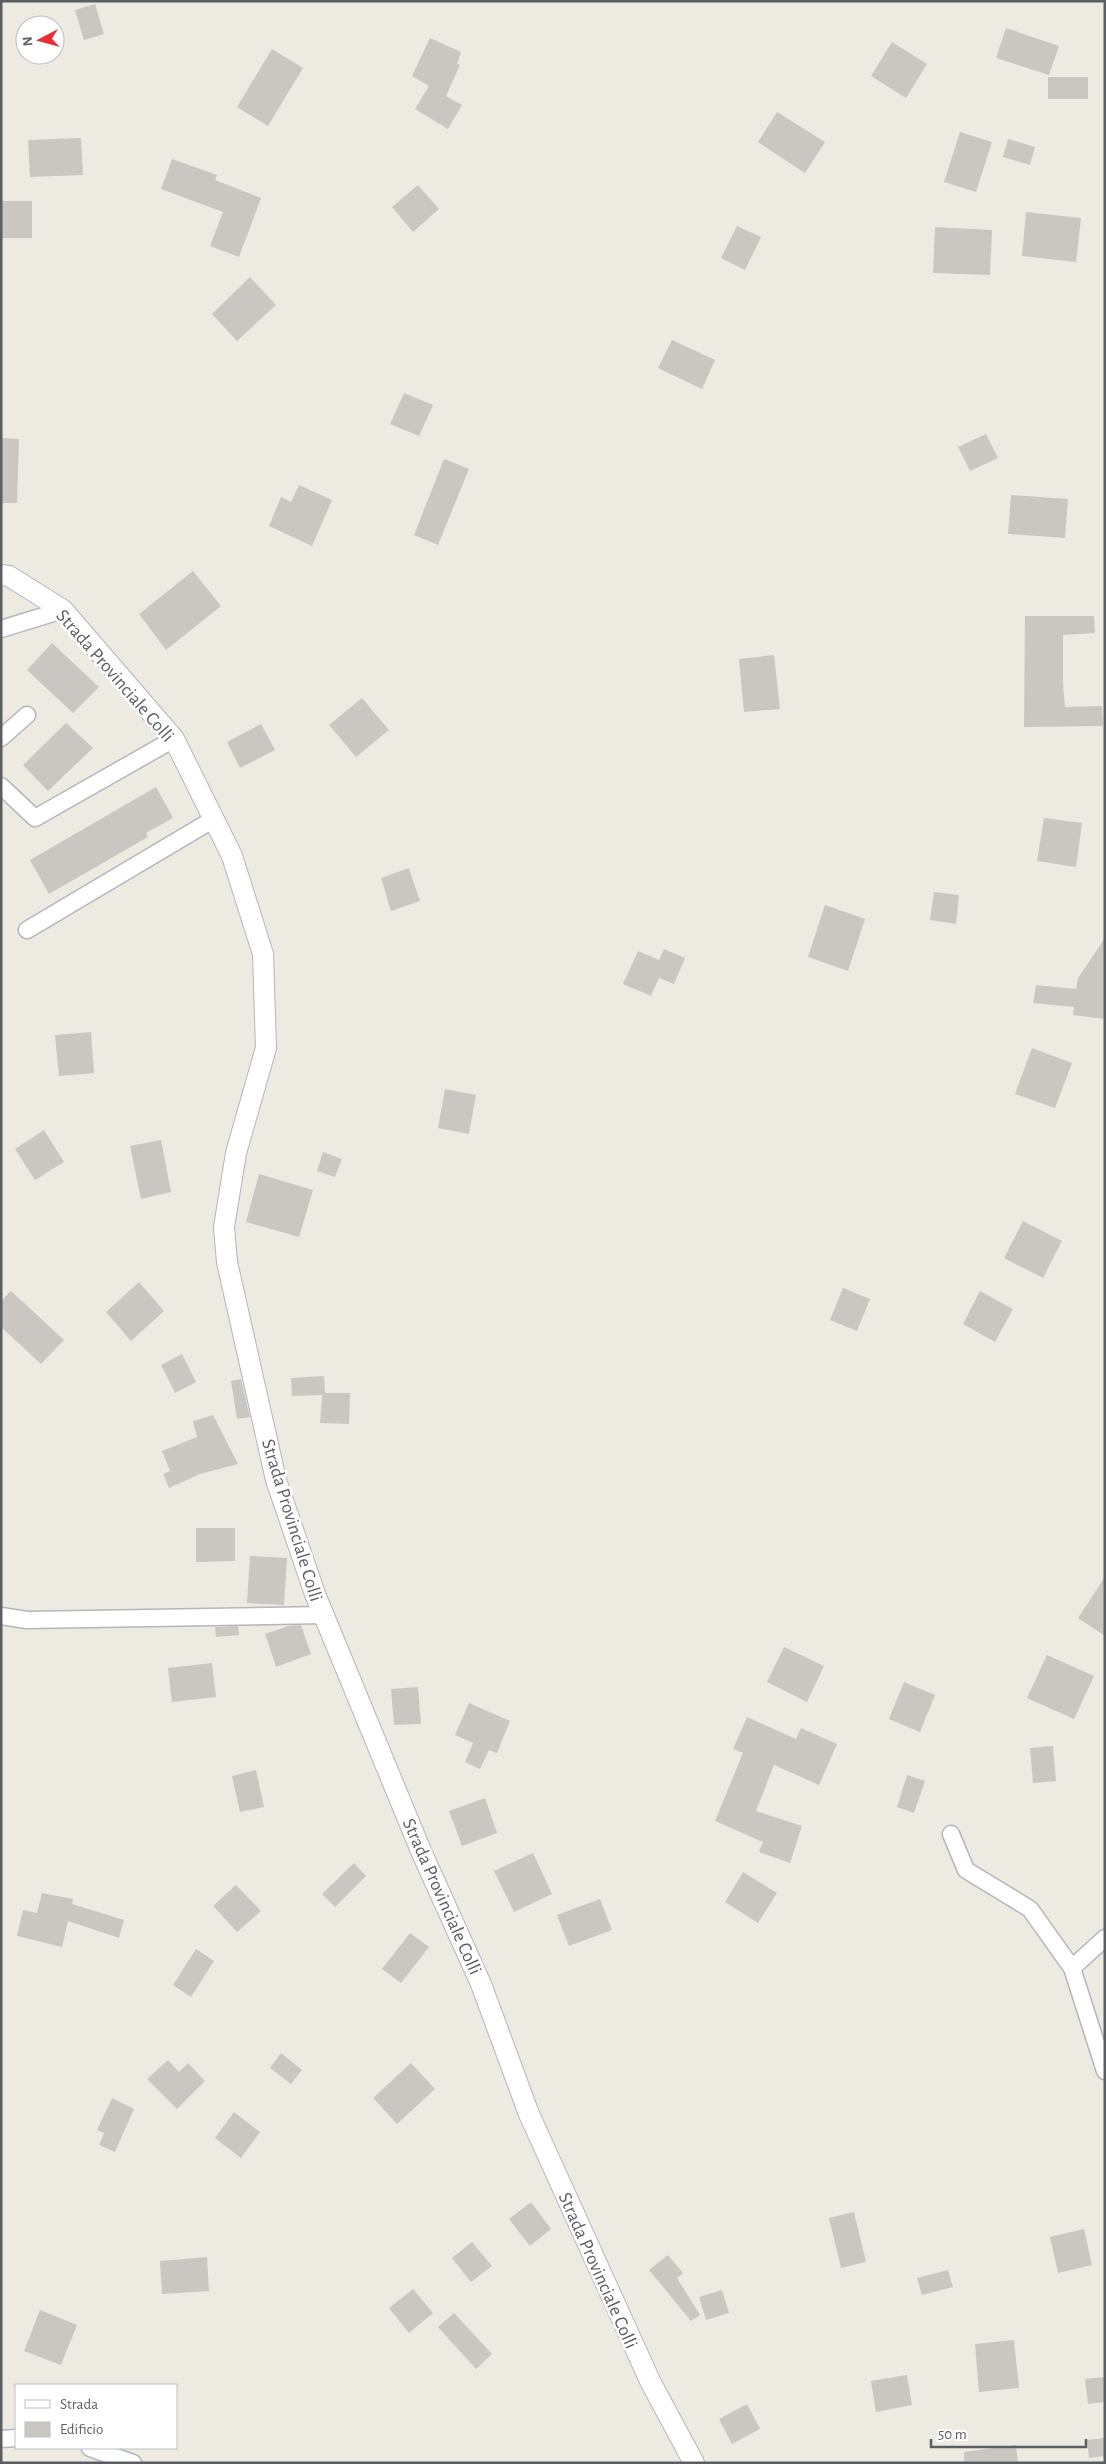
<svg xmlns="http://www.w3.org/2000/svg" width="1106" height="2464" viewBox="0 0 1106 2464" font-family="'Alegreya Sans',sans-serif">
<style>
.building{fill:#cac7c2}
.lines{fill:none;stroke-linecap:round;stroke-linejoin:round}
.minor-casing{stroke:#b3b6ba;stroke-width:19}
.tertiary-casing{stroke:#b3b6ba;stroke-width:22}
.minor{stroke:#fff;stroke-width:16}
.tertiary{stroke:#fff;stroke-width:20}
.labels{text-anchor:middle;stroke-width:5;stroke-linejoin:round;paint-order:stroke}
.street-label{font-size:19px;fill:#5b5f63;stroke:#fff}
</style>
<rect width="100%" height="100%" fill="#edeae2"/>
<path class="building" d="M95,4l9,30 -20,6 -9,-30z
M1006,28l53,18 -10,29 -53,-17z
M430,38l31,14 -4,12 3,1 -14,31 16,9 -14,24 -33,-20 14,-23 -17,-10z
M892,42l35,22 -21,34 -35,-22z
M272,49l31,19 -35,58 -31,-19z
M1048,77h40v22h-40z
M777,112l48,30 -20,31 -47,-31z
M960,132l32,10 -16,50 -32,-10z
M81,138l2,37 -53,2 -2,-37z
M1008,139l27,8 -5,18 -27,-8z
M172,159l45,16 -2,5 46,18 -22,59 -29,-11 13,-34 -62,-23z
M418,185l21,24 -26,23 -21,-25z
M1,201h31v37h-31z
M1026,212l55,6 -5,44 -54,-6z
M737,226l24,11 -16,33 -24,-12z
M935,227l57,3 -2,45 -57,-2z
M250,277l26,28 -39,36 -25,-27z
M672,340l43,20 -13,29 -44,-21z
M404,393l29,12 -14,31 -29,-12z
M986,434l12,24 -28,13 -12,-24z
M1,438l18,1 -2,64h-16z
M444,459l25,10 -31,76 -24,-10z
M299,485l33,15 -20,46 -43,-20 12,-29 10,5z
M1011,495l57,4 -3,39 -57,-4z
M193,571l28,35 -55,44 -27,-36z
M1025,616h69l1,17 -32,2v49l2,23 37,-1 1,20 -79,1z
M52,643l47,44 -26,26 -46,-43z
M774,655l6,54 -36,3 -5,-53z
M362,698l27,32 -33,27 -27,-32z
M66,723l27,25 -45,43 -25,-26z
M261,724l14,26 -35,18 -13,-26z
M156,787l17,31 -27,15 2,4 -99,57 -19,-34z
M1044,818l38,5 -6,44 -39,-6z
M409,868l11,33 -29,10 -10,-33z
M934,892l25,3 -3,29 -26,-4z
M825,905l40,14 -17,52 -40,-14z
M1105,938v81l-32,-4 1,-8 -41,-4 3,-18 40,4 2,-11z
M664,949l21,9 -11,26 -15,-6 -8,18 -28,-12 15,-33 21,9z
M91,1032l3,41 -35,3 -4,-41z
M1032,1048l40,15 -17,45 -40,-14z
M445,1089l31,6 -7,39 -31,-6z
M44,1130l20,32 -29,18 -20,-31z
M161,1140l10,52 -30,7 -11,-53z
M323,1152l19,7 -7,18 -18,-6z
M259,1174l54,16 -14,47 -53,-15z
M1023,1221l39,20 -19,37 -39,-20z
M139,1282l25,29 -33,30 -25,-29z
M843,1288l27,11 -13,32 -27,-11z
M11,1291l53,49 -23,24 -40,-37v-26z
M980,1291l33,18 -18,33 -32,-18z
M182,1354l14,28 -21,11 -14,-28z
M324,1376l1,17h25l-1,31 -29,-1 2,-28 -30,1 -1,-18z
M241,1379l9,38 -13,2 -6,-38z
M213,1415l25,49 -38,10 -31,14 -6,-14 7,-3 -8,-20 35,-14 -4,-16z
M196,1528h39v33l-39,1z
M250,1556l37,2 -3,47 -37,-2z
M1105,1577v59l-27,-18z
M301,1625l10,29 -35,13 -11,-33 23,-8z
M238,1626l1,9 -23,2 -1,-10z
M784,1647l40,19 -17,36 -40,-20z
M1047,1655l47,21 -20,43 -47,-21z
M212,1663l4,34 -44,5 -4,-34z
M904,1682l31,13 -15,37 -31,-13z
M418,1687l3,37 -27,1 -3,-36z
M469,1703l41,18 -13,32 -8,-3 -9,19 -15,-7 8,-19 -18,-8z
M747,1717l49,22 5,-11 36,16 -18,41 -45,-20 -18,46 46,15 -12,37 -31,-11 4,-10 -48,-21 28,-68 -10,-4z
M1053,1746l3,35 -23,2 -3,-35z
M256,1770l8,37 -24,5 -8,-36z
M907,1775l18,6 -11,32 -17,-6z
M485,1798l12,35 -35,13 -13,-35z
M533,1853l19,41 -38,18 -20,-41z
M354,1863l12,13 -31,31 -13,-13z
M743,1872l34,21 -19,30 -33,-21z
M236,1885l25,26 -24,21 -24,-26z
M42,1893l31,6 -1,5 52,16 -5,18 -51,-17 -6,26 -45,-11 6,-26 14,3z
M600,1899l12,31 -43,16 -12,-31z
M410,1933l19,14 -28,36 -19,-14z
M196,1949l18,12 -23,36 -18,-12z
M281,2053l21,17 -11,14 -21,-16z
M168,2060l11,12 9,-9 17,18 -28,28 -30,-30z
M411,2063l24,26 -38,35 -24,-26z
M112,2098l22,11 -19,43 -16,-7 5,-12 -7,-3z
M234,2112l26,20 -19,26 -26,-20z
M531,2202l20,27 -21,17 -21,-27z
M854,2212l12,50 -25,6 -12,-50z
M1084,2229l8,36 -34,8 -8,-36z
M472,2242l20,24 -21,16 -19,-24z
M668,2255l15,18 -6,5 23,37 -9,6 -42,-51z
M207,2257l2,34 -47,3 -2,-33z
M948,2270l5,17 -31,8 -5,-17z
M413,2289l20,24 -24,20 -20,-25z
M722,2290l7,23 -23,7 -7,-23z
M40,2310l37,15 -16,40 -37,-14z
M454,2313l38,41 -16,15 -38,-42z
M1014,2340l5,48 -40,4 -4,-48z
M907,2375l5,30 -36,7 -5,-31z
M1105,2377v25l-17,2 -3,-25z
M747,2404l13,25 -28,15 -13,-25z
M1105,2438v18l-16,2 -2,-18z
M1016,2445l2,18h-54v-11z"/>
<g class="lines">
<g class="minor-casing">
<path id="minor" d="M1,629l62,-19
M1,738l26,-23
M1,786l34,32 139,-79
M27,930l187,-111
M1,1616l26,4 297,-5
M951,1834l15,36 64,39 42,59 33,103
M1072,1968l33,-30
M1,2439l15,-1
M90,2448l43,15"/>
</g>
<g class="tertiary-casing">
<path id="tertiary" d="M1,575l8,1 54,34 111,129 58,117 31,98 3,94 -30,105 -12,74 3,35 49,218 39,114 106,257 60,133 48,130 122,269 43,80"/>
</g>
<use href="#minor" class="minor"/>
<use href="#tertiary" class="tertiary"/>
</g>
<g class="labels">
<g class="street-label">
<text transform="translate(116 675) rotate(49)" y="7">Strada Provinciale Colli</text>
<text transform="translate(293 1520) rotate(73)" y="7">Strada Provinciale Colli</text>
<text transform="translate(443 1896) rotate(66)" y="7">Strada Provinciale Colli</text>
<text transform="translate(599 2270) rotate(66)" y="7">Strada Provinciale Colli</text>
</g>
</g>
<rect width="1106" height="2464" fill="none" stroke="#5b5f63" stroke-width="5"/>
<rect x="15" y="2384" width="162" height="65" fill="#ffffff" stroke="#bdbfc1"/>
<rect x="25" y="2400" width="25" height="8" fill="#ffffff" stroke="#bdbfc1"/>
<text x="60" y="2409" font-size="15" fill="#5b5f63">Strada</text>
<rect x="25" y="2422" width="25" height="15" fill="#cac7c2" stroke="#bdbfc1"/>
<text x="60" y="2434" font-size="15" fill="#5b5f63">Edificio</text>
<g transform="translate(40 40) rotate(264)"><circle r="24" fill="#ffffff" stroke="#bdbfc1"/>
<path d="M0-4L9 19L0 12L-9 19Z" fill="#e72f34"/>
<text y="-8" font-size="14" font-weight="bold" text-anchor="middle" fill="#5b5f63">N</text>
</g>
<path d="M931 2439v8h155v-8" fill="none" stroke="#5b5f63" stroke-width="2.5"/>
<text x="938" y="2439" font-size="15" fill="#5b5f63" stroke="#ffffff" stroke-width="4" paint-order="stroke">50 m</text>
</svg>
